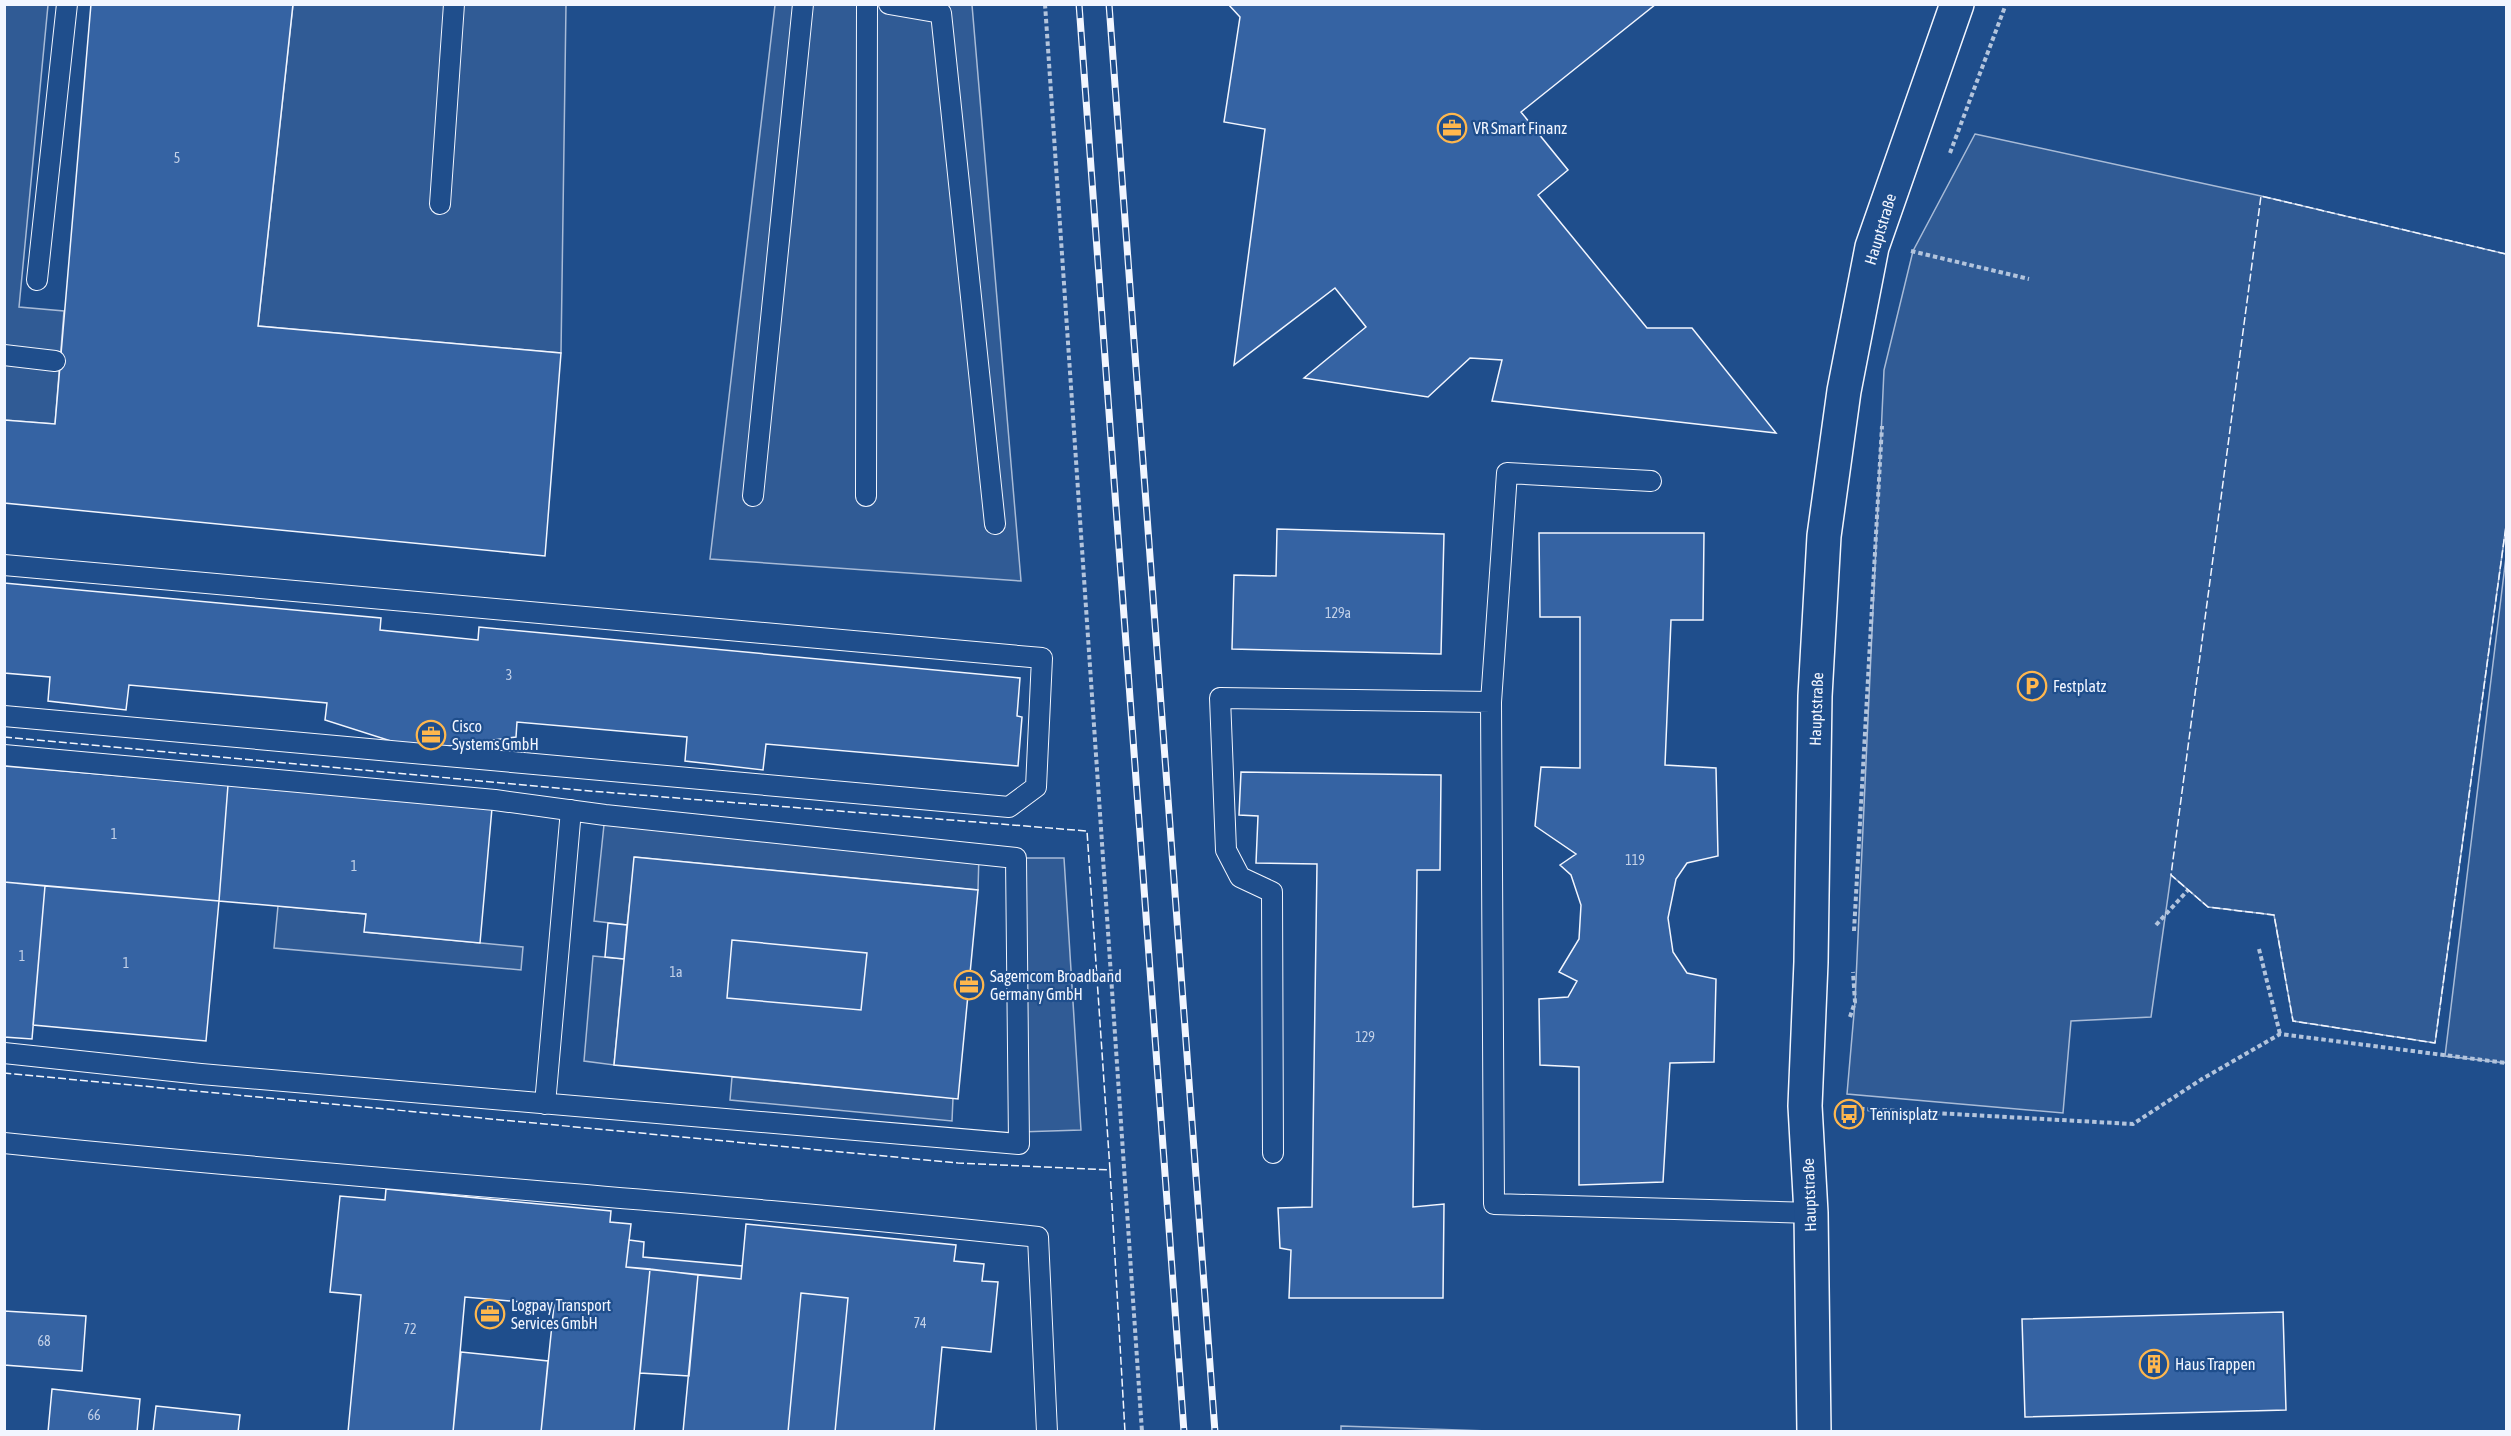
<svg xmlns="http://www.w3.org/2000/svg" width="2511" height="1436" viewBox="0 0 2511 1436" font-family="'Asap Condensed',sans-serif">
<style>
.built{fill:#305b95;stroke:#a8bbd7;stroke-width:1.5}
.building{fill:#3563a3;stroke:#f2f6ff;stroke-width:1.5;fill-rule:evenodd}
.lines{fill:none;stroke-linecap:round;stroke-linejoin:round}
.lane-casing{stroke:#f2f6ff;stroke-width:22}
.secondary-casing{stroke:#f2f6ff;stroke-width:36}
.path{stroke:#b3c4dc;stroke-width:4;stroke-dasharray:4.5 3;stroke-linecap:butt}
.lane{stroke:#1f4e8c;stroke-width:20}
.secondary{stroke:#1f4e8c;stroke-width:33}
.rail-casing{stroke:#f2f6ff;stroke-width:7}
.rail{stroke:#1f4e8c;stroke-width:4.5;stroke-dasharray:14;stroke-linecap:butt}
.fence{stroke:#f2f6ff;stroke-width:1.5;stroke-dasharray:8 3;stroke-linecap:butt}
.labels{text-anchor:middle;stroke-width:4.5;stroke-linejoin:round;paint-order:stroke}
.number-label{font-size:14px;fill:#c3d1e8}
.poi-label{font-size:16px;fill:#f2f6ff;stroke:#1f4e8c;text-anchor:start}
.street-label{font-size:16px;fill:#f2f6ff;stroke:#1f4e8c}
</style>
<rect width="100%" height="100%" fill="#1f4e8c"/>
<path class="built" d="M4,5h44l-29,302 45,4 -9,113 -50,-4z
M293,5h273l-5,348 -303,-27z
M775,5h197l49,576 -311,-22z
M1975,134l286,62 245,58v272l-71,517 -142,-22 -19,-106 -66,-8 -37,-32 -20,142 -80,4 -8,92 -216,-19 8,-92 29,-632 29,-119z
M2506,557v506l-61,-7z
M605,815l374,39 -1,36 -343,-33 -8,68 -33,-4z
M1016,858h48l17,272 -62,2z
M278,906l88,8 -1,18 158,15 -2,23 -247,-22z
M593,956l31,3 -10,106 -30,-4z
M732,1077l221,21 -1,23 -222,-21z
M1341,1426l148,5 -148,1z"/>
<path class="building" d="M91,4h202l-35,322 303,27 -16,203 -541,-53v-83l51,4z
M1228,4h428l-135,108 47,58 -30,25 109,133h45l84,105 -284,-32 10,-41 -32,-2 -42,39 -124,-19 62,-51 -31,-39 -101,77 31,-236 -41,-7 16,-105z
M1277,529l167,5 -3,120 -209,-5 2,-74 42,1z
M1539,533h165l-1,87h-32l-6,145 51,3 2,88 -31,7 -11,16 -8,39 5,34 14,21 29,6 -2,83 -44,1 -7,119 -84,3v-118l-39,-2 -1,-66 29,-2 9,-16 -18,-9 20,-33 2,-34 -10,-30 -11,-10 16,-11 -41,-28 6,-59 39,1v-151h-40z
M4,583l377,35 -1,12 98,10 1,-13 541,51 -3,38 5,1 -4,49 -252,-22 -3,26 -78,-9 2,-24 -170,-15 -1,15 -97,13 -94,-30 2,-17 -198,-18 -3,25 -78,-9 2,-24 -46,-4z
M4,766l224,19 -9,116 -215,-19z
M1241,772l200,3 -1,95h-23l-4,337 31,-3 -1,94h-154l2,-48 -11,-2 -2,-40 34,-1 5,-343 -61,-1 2,-47 -19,-1z
M228,785l264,23 -12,135 -116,-11 2,-18 -147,-13z
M634,857l344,33 -20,209 -344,-34zM732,940l135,13 -6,57 -134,-12z
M4,882l41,4 -13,153 -28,-2z
M45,886l174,15 -13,140 -173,-16z
M608,923l19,2 -3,34 -19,-2z
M732,940l135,13 -6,57 -134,-12z
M386,1189l225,22 -1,11 21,2 -5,43 24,2 -16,163h-93l13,-127 -89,-8 -12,135h-105l13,-137 -31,-3 10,-96 45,4z
M746,1224l210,21 -2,16 30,3 -2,17 16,1 -7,70 -49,-5 -8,85h-99l13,-134 -47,-5 -13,139h-105l15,-157 43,4z
M629,1240l15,2 -1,15 99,9 -1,13 -115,-12z
M650,1269l48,6 -9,101 -49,-3z
M801,1293l47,5 -13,134h-47z
M4,1311l82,5 -4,55 -78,-6z
M2283,1312l3,98 -261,7 -3,-98z
M461,1352l87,9 -7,71h-88z
M52,1389l88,10 -3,33h-89z
M156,1406l84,9 -2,17h-85z"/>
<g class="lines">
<g class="lane-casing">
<path id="lane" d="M889,4l52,9 54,511
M440,204l14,-200
M37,280l30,-276
M4,355l51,6
M753,496l50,-492
M866,496l1,-492
M4,565l1038,93 -6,129 -27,20 -1005,-91
M1491,702l16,-229 144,8
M4,755l491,45 110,15 411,43 3,286 -818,-70 -197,-21
M545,1104l26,-294
M4,1143c345,36 690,57 1034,94l9,195
M1273,1153l-1,-261 -32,-15 -14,-27 -6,-152 271,4 3,502 317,9"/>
</g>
<g class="secondary-casing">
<path id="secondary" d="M1814,1432l-3,-219 -6,-107 6,-144 4,-266 9,-160 20,-145 28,-144 85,-243"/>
</g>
<path class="path" d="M1045,4l97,1428
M1950,153l56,-149
M1911,251l118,28
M2156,925l32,-35
M1854,931l28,-505
M2259,949l21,85
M1850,1017l5,-15 -2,-30
M1845,1108l288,16 69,-45 78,-45 226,29"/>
<use href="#lane" class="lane"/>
<use href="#secondary" class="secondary"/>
<g class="rail-casing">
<path id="rail" d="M1079,4l105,1428
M1109,4l106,1428"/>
</g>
<use href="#rail" class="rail"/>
<path class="fence" d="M2506,254l-245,-58 -90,679 37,32 66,8 19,106 142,22 71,-517
M4,737l586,54 497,40 23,339 -152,-7 -954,-90
M1110,1170l15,262"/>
</g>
<defs>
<g id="office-ring" transform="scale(1.5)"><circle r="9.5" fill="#1f4e8c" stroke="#ffb74d" stroke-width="1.5"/><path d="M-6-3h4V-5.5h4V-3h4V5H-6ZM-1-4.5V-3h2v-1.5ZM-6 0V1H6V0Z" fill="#ffb74d"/></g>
<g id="parking-ring" transform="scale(1.5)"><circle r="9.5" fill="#1f4e8c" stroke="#ffb74d" stroke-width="1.5"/><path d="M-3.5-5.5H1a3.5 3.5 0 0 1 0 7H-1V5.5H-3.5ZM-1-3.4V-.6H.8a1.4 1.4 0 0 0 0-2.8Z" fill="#ffb74d"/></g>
<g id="bus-ring" transform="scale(1.5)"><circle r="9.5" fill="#1f4e8c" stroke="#ffb74d" stroke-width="1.5"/><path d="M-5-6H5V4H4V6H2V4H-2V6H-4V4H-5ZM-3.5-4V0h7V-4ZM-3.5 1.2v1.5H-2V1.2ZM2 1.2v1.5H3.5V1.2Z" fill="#ffb74d"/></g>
<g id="building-ring" transform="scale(1.5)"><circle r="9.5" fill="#1f4e8c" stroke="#ffb74d" stroke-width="1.5"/><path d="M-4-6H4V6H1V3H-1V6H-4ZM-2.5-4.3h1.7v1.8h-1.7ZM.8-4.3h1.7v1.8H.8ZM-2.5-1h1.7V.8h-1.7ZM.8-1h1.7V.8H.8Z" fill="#ffb74d"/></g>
</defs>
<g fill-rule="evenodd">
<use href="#office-ring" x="1452" y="128"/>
<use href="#parking-ring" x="2032" y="686"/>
<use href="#office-ring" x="431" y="735"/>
<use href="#office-ring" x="969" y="985"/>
<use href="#bus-ring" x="1849" y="1114"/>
<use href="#office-ring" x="490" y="1314"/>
<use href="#building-ring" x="2154" y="1364"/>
</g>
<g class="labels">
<g class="number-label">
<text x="177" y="163">5</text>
<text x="1338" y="618">129a</text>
<text x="509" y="680">3</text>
<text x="114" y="839">1</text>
<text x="1635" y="865">119</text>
<text x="354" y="871">1</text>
<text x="22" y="961">1</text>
<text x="126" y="968">1</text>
<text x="676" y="977">1a</text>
<text x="1365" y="1042">129</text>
<text x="920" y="1328">74</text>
<text x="410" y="1334">72</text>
<text x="44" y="1346">68</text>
<text x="94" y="1420">66</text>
</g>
<g class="poi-label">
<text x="1473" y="134">VR Smart Finanz</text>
<text x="2053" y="692">Festplatz</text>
<text x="452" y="732">Cisco<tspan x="452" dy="18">Systems GmbH</tspan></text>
<text x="990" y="982">Sagemcom Broadband<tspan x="990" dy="18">Germany GmbH</tspan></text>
<text x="1870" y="1120">Tennisplatz</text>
<text x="511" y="1311">Logpay Transport<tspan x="511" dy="18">Services GmbH</tspan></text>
<text x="2175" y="1370">Haus Trappen</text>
</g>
<g class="street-label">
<text transform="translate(1880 229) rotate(-73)" y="6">Hauptstraße</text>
<text transform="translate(1816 709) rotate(-88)" y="6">Hauptstraße</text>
<text transform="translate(1809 1195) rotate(-92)" y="6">Hauptstraße</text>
</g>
</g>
<rect width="2511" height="1436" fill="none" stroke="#f2f6ff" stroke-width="12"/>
</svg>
